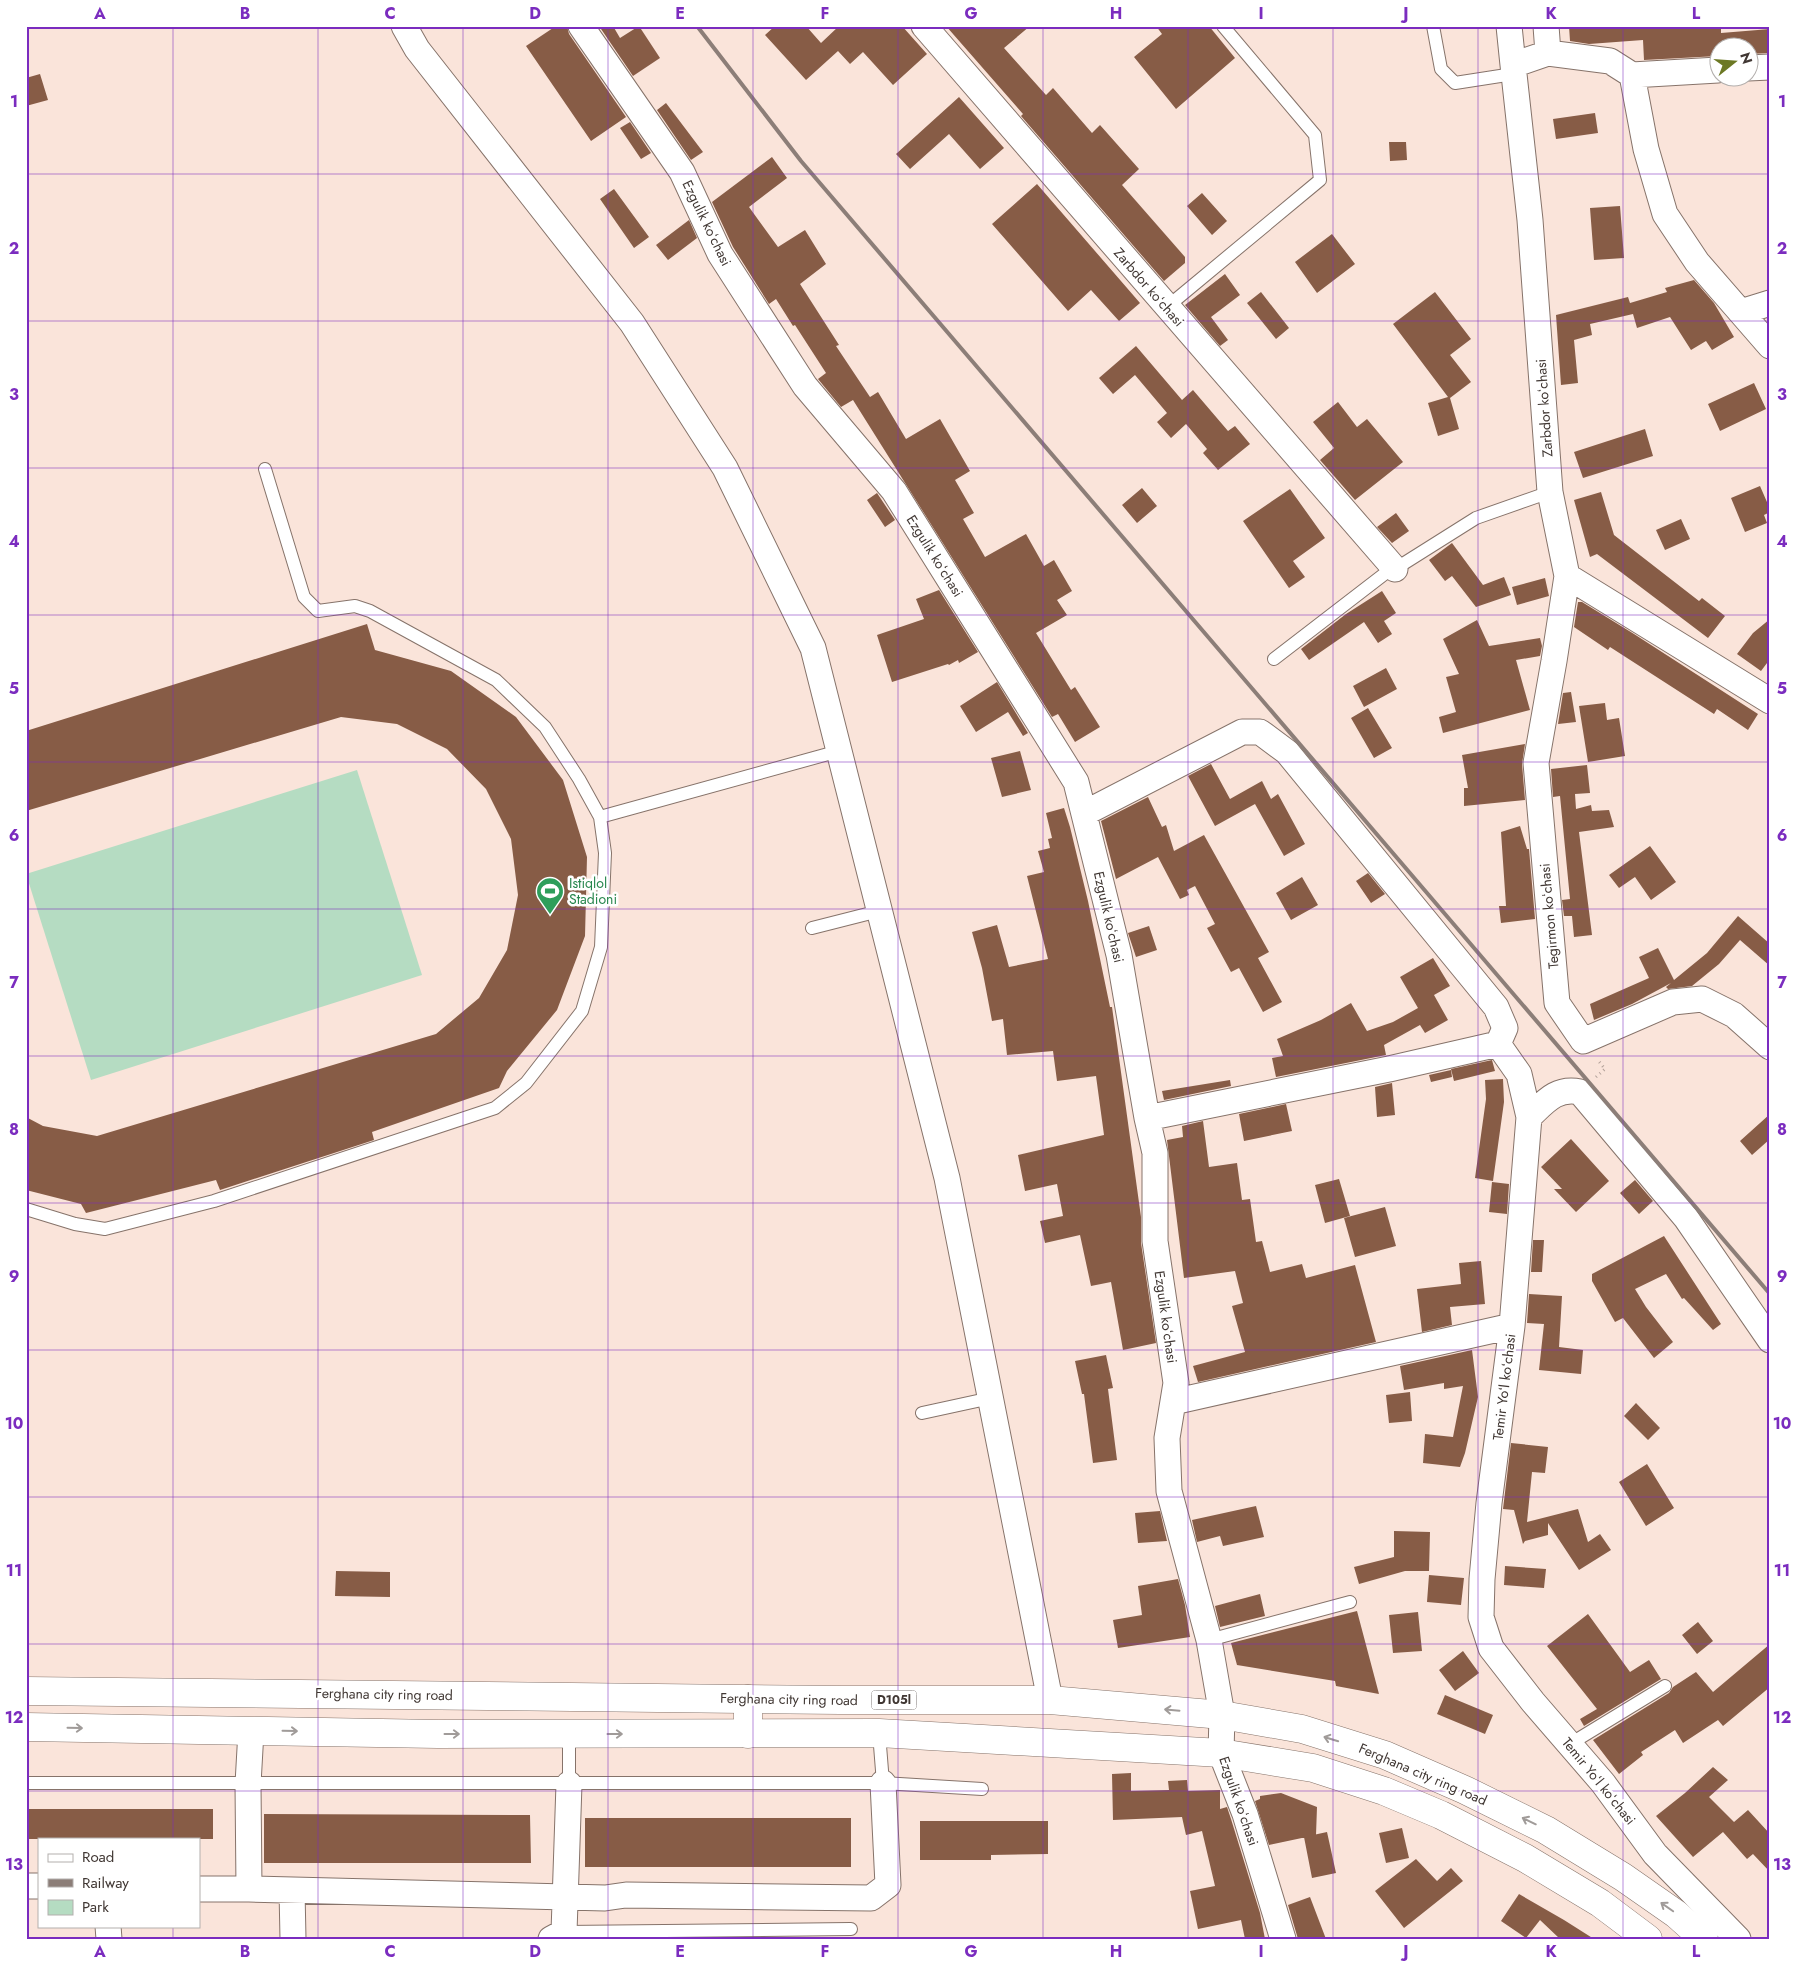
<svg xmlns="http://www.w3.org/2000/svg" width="1796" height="1965" viewBox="0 0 1796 1965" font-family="Jost,sans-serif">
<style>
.green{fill:#b5dcc2}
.building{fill:#875c46}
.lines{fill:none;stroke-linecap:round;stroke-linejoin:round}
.service-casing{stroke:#86736a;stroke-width:14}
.minor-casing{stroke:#86736a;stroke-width:27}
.primary-casing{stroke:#86736a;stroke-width:29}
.trunk-casing{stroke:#86736a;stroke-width:29}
.path{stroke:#b3a29a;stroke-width:3;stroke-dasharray:1 4;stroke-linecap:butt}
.service{stroke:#fff;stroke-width:12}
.minor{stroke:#fff;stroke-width:25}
.primary{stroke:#fff;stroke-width:28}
.trunk{stroke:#fff;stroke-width:28}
.rail{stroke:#8c7e78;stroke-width:4}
.oneway{stroke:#a09b99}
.grid{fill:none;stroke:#7b2cbf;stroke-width:1;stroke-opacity:0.55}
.labels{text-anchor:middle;stroke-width:5;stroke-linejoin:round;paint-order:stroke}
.shield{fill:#fff;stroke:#797370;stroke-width:1}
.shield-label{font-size:12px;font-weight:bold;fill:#403733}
.street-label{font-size:14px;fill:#403733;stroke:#fff}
.leisure-label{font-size:14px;fill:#27864d;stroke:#fff;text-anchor:start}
.neatline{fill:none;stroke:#7b2cbf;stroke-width:2}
.grid-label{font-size:16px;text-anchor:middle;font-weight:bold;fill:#7b2cbf}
</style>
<rect width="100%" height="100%" fill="#fae4da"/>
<path class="green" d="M357,770l65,205 -331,105 -65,-206z"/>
<path class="building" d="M556,26h11l2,8 57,83 -35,24 -65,-95z
M599,26h14l7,12 19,-12 21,32 -27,18z
M775,26h31l15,17 18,-17h63l25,28 -34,31 -30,-33 -13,12 -12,-13 -32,29 -41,-45z
M946,26h84l-26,22 42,47 7,-7 39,45 8,-8 39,44 -17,16 63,72v6l-21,18 -143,-165 2,-2z
M1156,26h53l26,32 -59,51 -42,-52 28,-23z
M1569,26h152v7l49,-4v24l-22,1v-6h-30v8l-74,4 -1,-20 -54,4 -19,-3z
M40,74l8,26 -22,6v-28z
M959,97l45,51 -24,21 -31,-35 -39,35 -14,-15z
M666,103l37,49 -12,8 -34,-50z
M1595,113l3,20 -42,6 -3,-20z
M630,122l21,31 -10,6 -21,-31z
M1389,142h17l1,18 -17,1z
M772,157l15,21 -38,29 29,40 27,-17 21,34 -26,20 39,61 -3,1 34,51 8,-5 28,47 34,-20 30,52 -15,9 19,33 -11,6 22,38 41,-23 18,32 10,-6 18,31 -15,9 10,15 -31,18 35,57 4,-3 25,40 -25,15 -17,-28 -6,3 -199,-317 -12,7 -23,-28 8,-6 -31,-48 -2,1 -17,-27 -7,5 -36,-57 -21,-45z
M1037,184l103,119 -21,18 -28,-31 -23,21 -76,-87z
M614,189l35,48 -15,11 -34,-49z
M1202,193l25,28 -15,14 -25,-29z
M1620,206l4,52 -30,2 -4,-52z
M689,220l8,18 -29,22 -12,-15z
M1332,234l23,30 -38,29 -22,-31z
M1225,274l15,21 -29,22 17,23 -8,6 -35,-41z
M1694,280l20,23 20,34 -22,13 -6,-9 -15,9 -21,-33 -33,11 -4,-14 -43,10 2,11 -18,5 4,43 -17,2 -5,-70 72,-18 2,6 37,-11 -2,-4z
M1261,292l28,36 -13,11 -29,-36z
M1435,292l36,47 -21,16 21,27 -21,16 9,31 -21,7 -10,-33 20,-6 -55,-73z
M1136,346l46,54 11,-10 35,41 7,-5 15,18 -32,26 -15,-17 4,-4 -21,-25 -15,14 -14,-16 10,-9 -32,-38 -22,19 -14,-16z
M1754,383l12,26 -46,22 -12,-27z
M1338,402l19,25 10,-8 36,43 -48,38 -35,-40 14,-12 -21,-26z
M1645,429l8,27 -70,22 -9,-26z
M1760,486l10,23v3l-6,3 3,8 -22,9 -14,-34z
M1142,488l15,18 -20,17 -15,-18z
M1290,489l35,49 -32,23 12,16 -16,11 -46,-67z
M1601,492l13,43 85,66 3,-3 23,18 -17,22 -111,-84 -7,3 -16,-57z
M877,493l18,27 -10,7 -18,-27z
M1396,513l13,18 -17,12 -15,-16z
M1681,519l9,20 -25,11 -9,-20z
M1452,543l31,42 21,-8 7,18 -35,12 -24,-31 -7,5 -16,-21z
M1545,578l4,18 -32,9 -5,-18z
M939,590l39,62 -19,11 -1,-3 -9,5 -1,-1 -56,18 -15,-47 47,-16 -8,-20z
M1382,591l14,22 -12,8 8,13 -14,9 -14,-21 -55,38 -8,-11 45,-35z
M1578,602h4l52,32 124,80 -10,16 -31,-21 -3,5 -104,-67 -2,3 -34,-23z
M1770,619v40l-9,12 -24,-17 16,-21z
M1477,620l12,26 51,-8 2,8 -2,10 -24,4 14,50 -87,23 -4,-16 17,-5 -10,-35 13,-3 -16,-35z
M367,624l8,26 76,21 65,46 47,63 24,77 -2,79 -28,74 -50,61 -8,17 -127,44 2,8 -154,50 -4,-10 -130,33 -5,-9 -55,-14v-73l17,9 54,10 339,-102 43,-36 28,-48 11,-55 -7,-56 -25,-50 -39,-40 -50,-25 -56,-7 -315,94v-80z
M1386,668l11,21 -33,18 -11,-21z
M997,682l31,51 -5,3 -15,-24 -32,20 -16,-26z
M1571,692l5,30 -18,2 5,-31z
M1605,703l2,17 12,-2 6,38 -37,6 -9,-56z
M1368,708l24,40 -18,10 -23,-40z
M1525,744l-3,20 3,36 -61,6v-18h4l-6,-33z
M1020,751l11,39 -29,7 -11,-39z
M1211,764l19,35 32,-18 9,18 7,-5 27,50 -21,12 -29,-52 -40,22 -27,-50z
M1587,765l3,28 -15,1 1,15 15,-4 1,6 17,-1 5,17 -35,5 13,103 -18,2 -2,-21h-8l-2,-16 8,-1 -10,-103 -7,1 -2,-28z
M1148,797l14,30 4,-2 8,26 30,-16 65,117 -11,6 24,44 -19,10 -24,-44 -8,4 -24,-44 8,-4 -20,-38 -8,4 2,5 -9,4 -22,-42 -42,22 -15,-58z
M1064,808l6,19 18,74 22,106h2l29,210v26l15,100 -33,7 -12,-68 -20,4 -11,-51 -35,8 -5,-22 23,-5 -6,-32 -32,7 -7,-36 86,-20 -8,-59 -39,5 -4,-30 -46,4 -4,-36 -11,2 -10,-53 -10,-36 25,-7 12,42 39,-8 -21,-83 17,-4 -6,-21 12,-3 -2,-9 4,-1 -6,-25z
M1520,826l7,23h2l6,70 -34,4 -2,-17h7l-5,-74z
M1650,846l26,36 -25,18 -16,-23 -16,11 -10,-13z
M1368,873l17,21 -14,9 -15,-22z
M1302,877l16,28 -27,15 -15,-27z
M1738,916l32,28v22l-30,-26 -21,24 -27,22 -24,3 -2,-2 5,-4 -39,21 -38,16 -4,-16 59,-26 -10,-21 19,-9 16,32 33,-27z
M1149,926l8,24 -21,7 -8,-24z
M1433,958l17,28 -16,9 14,25 -23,13 -5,-8 -36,20 2,10 -110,22 -4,-19 11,-2 -6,-17 44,-19 30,-17 16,28 26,-9 25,-14 -18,-31z
M1492,1060l3,11 -41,10 -3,-12z
M1451,1070l1,7 -21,5 -2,-7z
M1503,1079l1,23 -11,79 -18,-3 11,-79 -1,-19z
M1230,1080l1,6 -67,14 -2,-9z
M1392,1083l3,32 -18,2 -2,-30z
M1286,1104l6,27 -48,10 -5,-27z
M1770,1114v25l-18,16 -12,-14z
M1203,1121l6,46 28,-4 5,37 8,-1 6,43 6,-1 8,31 32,-8 4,14 49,-13 21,77 -178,40 -5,-16 52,-14 -13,-46 11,-3 -8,-32 -51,7 -17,-138 16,-3 -1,-11z
M1571,1139l38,42 -33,31 -22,-23h8l-21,-22z
M1339,1179l11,37 -25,7 -10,-38z
M1635,1180l18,21 -14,13 -19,-21z
M1492,1182l17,2 -2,30 -18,-2z
M1385,1207l11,39 -41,11 -11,-39z
M1664,1236l57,88 -8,6 -29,-32 -2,1 -16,-25 -31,15 11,18 27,35 -19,16 -31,-40 -8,4 -23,-41v-7z
M1533,1240h11l-2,32h-11z
M1481,1261l4,43 -35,3 2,18 -30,7 -5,-43 44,-5 -2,-21z
M1529,1294l33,2 -3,51 24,3 -2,24 -42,-4 5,-46 -17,-1z
M1472,1350l6,47 -13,56 -5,14 -37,-4 2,-29 28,3 10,-51 -19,3v-6l-40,7 -4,-24z
M1106,1355l7,33 -5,1 9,71 -24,3 -9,-69h-2l-7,-33z
M1410,1392l2,29 -23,2 -3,-28z
M1636,1403l24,25 -12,12 -24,-24z
M1511,1443l37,4 -3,26 -13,-1 -5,50 51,-13 10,33 12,-8 11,16 -32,20 -31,-47v12l-23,6 -2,3 -9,-34 -11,-1z
M1647,1464l27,44 -28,18 -27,-44z
M1256,1506l8,31 -41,9 -3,-10 -23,6 -5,-22z
M1160,1511l7,30 -29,2 -3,-30z
M1394,1531l36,1 -1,39h-24l-46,13 -5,-17 40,-10z
M1505,1566l41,3 -2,19 -40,-3z
M336,1571l54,1v25l-55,-1z
M1429,1575l35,3 -3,27 -34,-3z
M1178,1579l7,26 5,32 -72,11 -5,-28 29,-5 -4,-29z
M1260,1594l5,22 -45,11 -5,-21z
M1357,1611l22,83 -43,-8 -1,-5 -98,-16 -6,-22z
M1418,1612l4,39 -29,2 -4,-38z
M1588,1614l42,58 19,-12 12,19 -77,47 -4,-7 17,-10 -50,-63z
M1698,1622l15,19 -16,13 -15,-19z
M1770,1644v43l-47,39 -5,-6 -35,23 -8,-13 -34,22 2,3 -24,19 -26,-34 76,-47 4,-6 23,-15 17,20z
M1463,1651l16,22 -24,18 -16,-21z
M1445,1695l48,20 -8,19 -48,-20z
M1713,1767l15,13 -19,17 25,25 14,-12 22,24v38l-17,-18 -6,5 -24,-27 -30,25 -37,-41 29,-23z
M1131,1773v18l38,-1 -1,-9 19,-1 1,11 32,-1v19l7,-2 4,12 29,94 5,26h-20l-4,-19 -43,9 -8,-38 25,-5 -13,-55 -16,4 -4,-18 -69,3 -1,-46z
M1281,1793l36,14 -1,28 -47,10 -14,-44 5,-2v-3z
M26,1809h187v30h-187z
M264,1814l266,1 1,48h-267z
M585,1818h266v49h-266z
M920,1821h128v33l-57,1v5h-71z
M1402,1828l7,30 -23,5 -7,-30z
M1327,1832l9,41 -24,5 -8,-41z
M1416,1859l21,22 14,-13 12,13 -59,47 -29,-37z
M1519,1894l45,26 30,19h-34l-20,-19 -14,18 -25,-17z
M1310,1897l16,42h-28l-10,-34z"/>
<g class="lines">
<g class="service-casing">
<path id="service" d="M1433,26l8,43 14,14 58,-9
M1167,307l153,-127 -5,-45 -92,-109
M265,469l39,128 14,14 37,-5 15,5 126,69 49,47 34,52 21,38
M1274,659l113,-87 8,-3 81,-51 74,-26
M812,928l67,-17
M26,1209l49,15 30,5 109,-28 281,-93 31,-25 56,-72 19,-64 4,-94 -5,-36 239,-66
M922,1413l69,-15
M1209,1640l141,-38
M879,1733l4,50
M1570,1744l95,-58
M26,1783h857l99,6
M569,1784v-50
M564,1932l287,-3"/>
</g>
<g class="minor-casing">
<path id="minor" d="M404,26l13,23 215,274 93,145 88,180 134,530 103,522
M581,26l101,146 38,82 85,132 89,105 182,291 43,173 28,163 8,35v88l21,142 -9,55 2,53 40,149 13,75 -1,38 24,61 38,125
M924,26l471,543
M1509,26l4,39
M1546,26l2,27 -35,12 17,155 20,272 17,84 203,125
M1548,53l62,8 22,14 14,74 19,65 32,48 73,84
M1748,68l22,-1
M1632,75l86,-5
M1741,312l29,-9
M1567,576l-13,85 -18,102 21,240 26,38 90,-39 29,-3 32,16 36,32
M1085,813l157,-81h18l27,20 209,255 9,21 -7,16 21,30 10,43
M1147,1118l242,-49 109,-25
M1173,1402l339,-76
M251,1731l-3,53 1,105 356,9 21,-3 245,3 17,-13 -5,-102
M26,1886h13
M199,1889h50
M292,1890l1,49
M108,1926l1,13
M551,1939l13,-7 5,-148
M1738,1939l-83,-85 -52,-71 -70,-81 -42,-54 -10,-31 1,-38 7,-76 23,-177 17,-209c16,-15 27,-30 51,-25l106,126 84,122"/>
</g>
<g class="primary-casing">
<path id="primary" d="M748,1699v35"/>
</g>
<g class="trunk-casing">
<path id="trunk" d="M26,1691l815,9h209l172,15 80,14 83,26 80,35 81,40 77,47 53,37 28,25
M26,1727l412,7 441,-1 342,20 92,15 71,23 57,24 84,43 75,45 48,36"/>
</g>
<path class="path" d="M1596,1077l9,-8 -8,-10"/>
<use href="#service" class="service"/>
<use href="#minor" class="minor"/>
<use href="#primary" class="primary"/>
<use href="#trunk" class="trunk"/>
<path class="rail" d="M697,26l104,135 969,1133"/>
</g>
<defs><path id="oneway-shaft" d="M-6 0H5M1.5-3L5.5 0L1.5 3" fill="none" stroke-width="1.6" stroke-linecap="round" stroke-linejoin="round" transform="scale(1.25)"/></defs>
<g class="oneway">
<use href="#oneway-shaft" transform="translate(1172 1710) rotate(-175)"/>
<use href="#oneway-shaft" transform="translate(75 1728) rotate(1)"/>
<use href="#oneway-shaft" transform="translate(290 1731) rotate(1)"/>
<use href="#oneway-shaft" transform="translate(452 1734)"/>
<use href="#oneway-shaft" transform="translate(615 1734)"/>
<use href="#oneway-shaft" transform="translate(1331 1739) rotate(-163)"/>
<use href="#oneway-shaft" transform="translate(1529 1821) rotate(-154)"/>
<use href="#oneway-shaft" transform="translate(1667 1907) rotate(-145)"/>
</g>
<path class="grid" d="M173,26v1813M318,26v1913M463,26v1913M608,26v1913M753,26v1913M898,26v1913M1043,26v1913M1188,26v1913M1333,26v1913M1478,26v1913M1623,26v1913M26,174h1744M26,321h1744M26,468h1744M26,615h1744M26,762h1744M26,909h1744M26,1056h1744M26,1203h1744M26,1350h1744M26,1497h1744M26,1644h1744M26,1791h1744M173,1926v13"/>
<defs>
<g id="stadium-pin" transform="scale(1.4375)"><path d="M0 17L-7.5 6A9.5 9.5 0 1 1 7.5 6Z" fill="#2e9e5b" stroke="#fff"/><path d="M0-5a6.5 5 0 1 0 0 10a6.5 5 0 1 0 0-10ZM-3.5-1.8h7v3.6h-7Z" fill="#fff"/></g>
</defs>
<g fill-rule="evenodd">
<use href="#stadium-pin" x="550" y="891"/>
</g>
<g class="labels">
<rect class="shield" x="871.5" y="1690.5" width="45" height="19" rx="4"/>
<g class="shield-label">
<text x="894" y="1704">D105l</text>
</g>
<g class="street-label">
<text transform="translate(707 223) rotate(64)" y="5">Ezgulik koʻchasi</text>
<text transform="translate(1149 287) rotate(49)" y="5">Zarbdor koʻchasi</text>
<text transform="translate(1544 408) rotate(-94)" y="5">Zarbdor koʻchasi</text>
<text transform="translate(935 556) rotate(58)" y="5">Ezgulik koʻchasi</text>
<text transform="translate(1549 916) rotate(-95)" y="5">Tegirmon koʻchasi</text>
<text transform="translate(1109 917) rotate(77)" y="5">Ezgulik koʻchasi</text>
<text transform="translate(1166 1317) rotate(82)" y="5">Ezgulik koʻchasi</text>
<text transform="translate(1504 1387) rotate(-83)" y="5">Temir Yoʻl koʻchasi</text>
<text transform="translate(384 1694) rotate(1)" y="5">Ferghana city ring road</text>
<text transform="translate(789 1699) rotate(1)" y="5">Ferghana city ring road</text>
<text transform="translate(1423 1774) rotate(23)" y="5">Ferghana city ring road</text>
<text transform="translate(1599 1781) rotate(51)" y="5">Temir Yoʻl koʻchasi</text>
<text transform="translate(1239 1801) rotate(71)" y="5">Ezgulik koʻchasi</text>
</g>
<g class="leisure-label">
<text x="569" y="888">Istiqlol<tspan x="569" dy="16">Stadioni</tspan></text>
</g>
</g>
<rect width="1796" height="1965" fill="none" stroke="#ffffff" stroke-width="55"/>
<rect x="38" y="1838" width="162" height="90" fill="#ffffff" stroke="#b3afad"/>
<rect x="48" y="1854" width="25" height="8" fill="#ffffff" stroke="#b3afad"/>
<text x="82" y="1862" font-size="15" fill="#403733">Road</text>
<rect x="48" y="1879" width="25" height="8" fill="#8c7e78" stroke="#b3afad"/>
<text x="82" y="1888" font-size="15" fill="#403733">Railway</text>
<rect x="48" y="1900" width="25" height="15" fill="#b5dcc2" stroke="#b3afad"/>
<text x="82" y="1912" font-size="15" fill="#403733">Park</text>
<g transform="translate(1734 62) rotate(73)"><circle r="24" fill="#ffffff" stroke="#b3afad"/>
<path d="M0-4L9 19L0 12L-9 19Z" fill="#6c7824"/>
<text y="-8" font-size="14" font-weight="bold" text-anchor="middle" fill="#403733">N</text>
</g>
<rect x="28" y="28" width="1740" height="1910" class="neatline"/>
<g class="grid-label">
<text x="100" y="19">A</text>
<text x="245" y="19">B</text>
<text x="390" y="19">C</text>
<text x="535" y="19">D</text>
<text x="680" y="19">E</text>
<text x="825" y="19">F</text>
<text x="971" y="19">G</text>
<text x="1116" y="19">H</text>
<text x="1261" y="19">I</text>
<text x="1406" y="19">J</text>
<text x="1551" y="19">K</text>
<text x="1696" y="19">L</text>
<text x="14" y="107">1</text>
<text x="1782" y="107">1</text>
<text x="14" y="254">2</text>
<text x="1782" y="254">2</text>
<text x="14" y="400">3</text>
<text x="1782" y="400">3</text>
<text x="14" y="547">4</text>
<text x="1782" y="547">4</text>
<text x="14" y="694">5</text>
<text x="1782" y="694">5</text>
<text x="14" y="841">6</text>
<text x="1782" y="841">6</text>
<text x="14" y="988">7</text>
<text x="1782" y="988">7</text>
<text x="14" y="1135">8</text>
<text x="1782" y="1135">8</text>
<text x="14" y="1282">9</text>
<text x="1782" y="1282">9</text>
<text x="14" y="1429">10</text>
<text x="1782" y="1429">10</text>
<text x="14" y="1576">11</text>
<text x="1782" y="1576">11</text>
<text x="14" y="1723">12</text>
<text x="1782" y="1723">12</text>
<text x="14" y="1870">13</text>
<text x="1782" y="1870">13</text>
<text x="100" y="1957">A</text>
<text x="245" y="1957">B</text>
<text x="390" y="1957">C</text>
<text x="535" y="1957">D</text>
<text x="680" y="1957">E</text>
<text x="825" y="1957">F</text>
<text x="971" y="1957">G</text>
<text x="1116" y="1957">H</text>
<text x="1261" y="1957">I</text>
<text x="1406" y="1957">J</text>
<text x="1551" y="1957">K</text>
<text x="1696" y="1957">L</text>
</g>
</svg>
